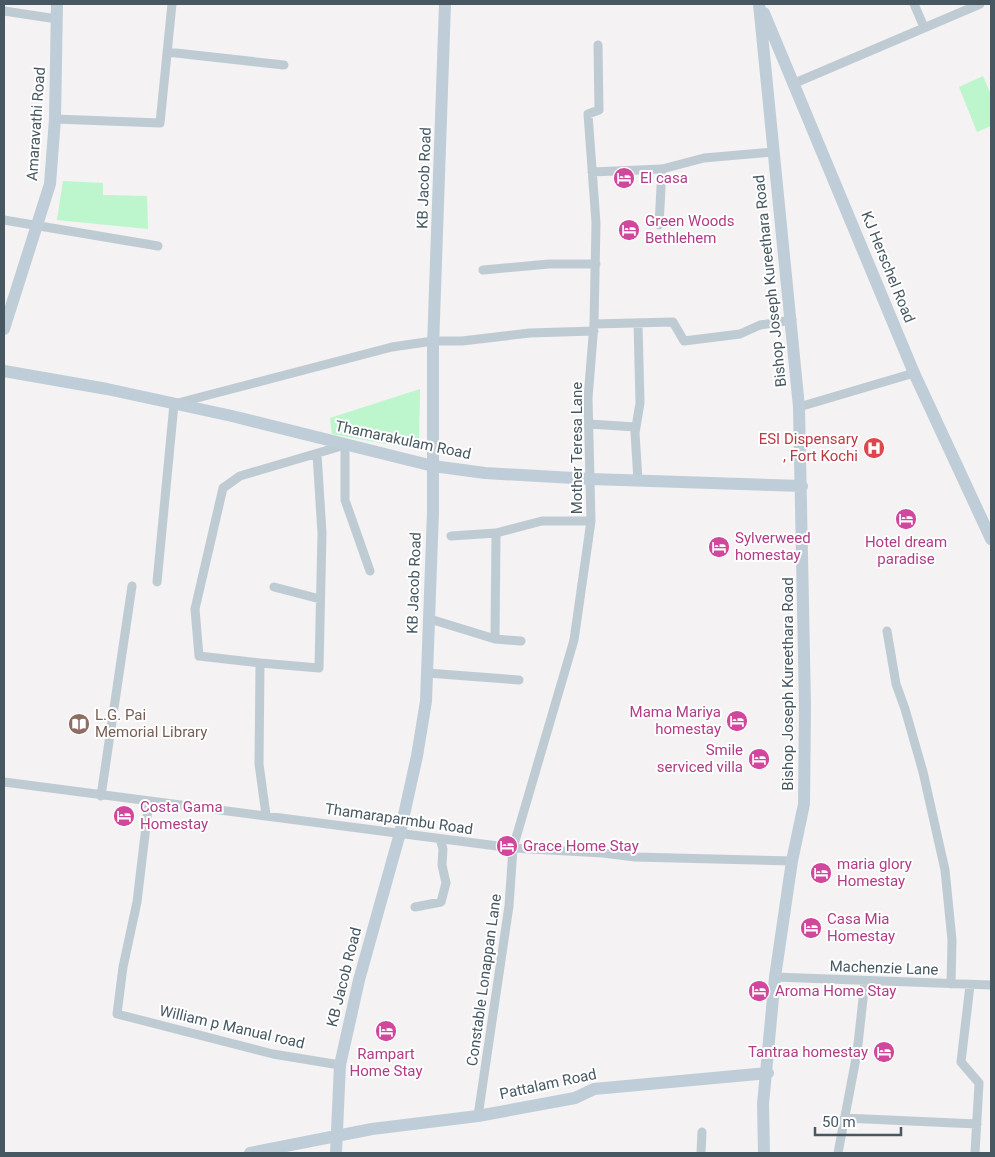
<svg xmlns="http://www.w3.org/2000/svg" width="995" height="1157" viewBox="0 0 995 1157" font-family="Roboto,sans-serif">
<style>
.green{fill:#bdf5cc}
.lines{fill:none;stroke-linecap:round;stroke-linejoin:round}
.street{stroke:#bfcbd3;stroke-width:9}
.secondary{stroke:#becdd7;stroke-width:12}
.labels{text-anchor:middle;stroke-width:4;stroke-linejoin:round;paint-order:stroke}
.street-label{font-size:15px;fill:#475862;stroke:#fff}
.hotel-label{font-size:15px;fill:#b23c85;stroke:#fff;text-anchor:start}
.health-label{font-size:15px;fill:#be3a42;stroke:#fff;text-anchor:end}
.education-label{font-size:15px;fill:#785e54;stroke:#fff;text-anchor:start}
</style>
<rect width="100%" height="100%" fill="#f4f2f2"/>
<path class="green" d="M983,76l8,19v31l-14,6 -18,-45z
M63,181l40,2v12l44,1 1,33 -91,-9z
M420,389l-1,53 -11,6 -76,-14 -2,-16z"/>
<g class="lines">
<path class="street" d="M914,4l10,23
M4,11l53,8
M167,52l117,13
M795,83l185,-79
M55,119l105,4 12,-119
M592,172l70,-3 42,-11 69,-6
M4,220l154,26
M659,225l3,-56
M483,270l66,-6h47
M638,323l2,80 -5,30 3,47
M594,324l79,-2 11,19 56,-7 20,-9 32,-5
M799,407l115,-34
M589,424l47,3
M451,536l45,-3 46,-12h49
M157,582l17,-178 218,-57 41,-6h29l68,-8 64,-2
M274,587l46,12
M430,619l65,20 26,2
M887,631l9,53 9,25 18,63 22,98 7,70 -1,44
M495,639l1,-106
M260,663l59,5 3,-135 -5,-79
M427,673l92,7
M4,782l509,66 90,5 32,4 157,4
M101,796l31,-210
M149,801l-12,101 -14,65 -6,47 156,40 67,11
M266,815l-7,-51 1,-101 -61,-7 -4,-47 28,-121 17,-12 105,-31v55l25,71
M415,907l26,-5 5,-19 -4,-18 1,-16 -3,-10
M775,977l216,8
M970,985l-9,77 18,21 -4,70
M478,1116l31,-210 4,-58 61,-208 17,-119 -3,-123 6,-74 2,-101 -8,-109 11,-4 -1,-65
M844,1118l133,6
M701,1153l1,-21
M838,1153l19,-100 8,-72"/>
<path class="secondary" d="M759,4l40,403 6,298 -1,99 -12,57 -17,116 -12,127 1,49
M764,13l150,360 77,166
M4,329l46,-145 5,-65 2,-115
M4,371l103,18 125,27 201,50 52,7 106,6 211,7
M250,1153l122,-24 106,-13 97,-18 19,-9 174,-16
M336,1153l4,-88 19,-85 41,-147 17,-77 9,-55 7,-189v-165l12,-343"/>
</g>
<defs>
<g id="hotel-disc" transform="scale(1.125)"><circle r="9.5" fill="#d1479c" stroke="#fff"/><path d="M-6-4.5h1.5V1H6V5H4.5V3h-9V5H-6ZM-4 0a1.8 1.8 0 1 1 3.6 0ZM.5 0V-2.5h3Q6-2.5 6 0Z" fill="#fff"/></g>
<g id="hospital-disc" transform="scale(1.125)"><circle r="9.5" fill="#e0444e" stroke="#fff"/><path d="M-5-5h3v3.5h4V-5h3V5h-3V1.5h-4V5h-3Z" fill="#fff"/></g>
<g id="library-disc" transform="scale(1.125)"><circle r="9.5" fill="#8d6e63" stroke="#fff"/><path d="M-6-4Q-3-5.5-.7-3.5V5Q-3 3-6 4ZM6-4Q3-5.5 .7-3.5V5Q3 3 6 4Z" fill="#fff"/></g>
</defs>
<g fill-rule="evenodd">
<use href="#hotel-disc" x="624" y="178"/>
<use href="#hotel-disc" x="629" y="230"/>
<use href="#hospital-disc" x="874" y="448"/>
<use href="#hotel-disc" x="906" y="519"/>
<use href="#hotel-disc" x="719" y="547"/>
<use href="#hotel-disc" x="737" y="721"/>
<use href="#library-disc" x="79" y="724"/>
<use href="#hotel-disc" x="759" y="759"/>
<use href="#hotel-disc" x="124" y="816"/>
<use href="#hotel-disc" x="507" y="846"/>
<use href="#hotel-disc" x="821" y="873"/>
<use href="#hotel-disc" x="811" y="928"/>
<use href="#hotel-disc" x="759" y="991"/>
<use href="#hotel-disc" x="386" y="1031"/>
<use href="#hotel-disc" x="884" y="1052"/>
</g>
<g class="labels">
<g class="street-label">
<text transform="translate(36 124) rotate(-86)" y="5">Amaravathi Road</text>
<text transform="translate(424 178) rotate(-88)" y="5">KB Jacob Road</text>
<text transform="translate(888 267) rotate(68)" y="5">KJ Herschel Road</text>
<text transform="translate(770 281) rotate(-96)" y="5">Bishop Joseph Kureethara Road</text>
<text transform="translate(403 440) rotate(12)" y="5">Thamarakulam Road</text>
<text transform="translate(577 448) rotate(-90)" y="5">Mother Teresa Lane</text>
<text transform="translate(414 583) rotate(-88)" y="5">KB Jacob Road</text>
<text transform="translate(788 684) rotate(-90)" y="5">Bishop Joseph Kureethara Road</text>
<text transform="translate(399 819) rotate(8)" y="5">Thamaraparmbu Road</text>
<text transform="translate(884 968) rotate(2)" y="5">Machenzie Lane</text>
<text transform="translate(344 977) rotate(-76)" y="5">KB Jacob Road</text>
<text transform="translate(484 980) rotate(-82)" y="5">Constable Lonappan Lane</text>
<text transform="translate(232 1027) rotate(13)" y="5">William p Manual road</text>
<text transform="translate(548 1084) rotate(-12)" y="5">Pattalam Road</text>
</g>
<g class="hotel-label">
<text x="640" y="183">El casa</text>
<text x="645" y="226">Green Woods<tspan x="645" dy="17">Bethlehem</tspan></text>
<text x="735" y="543">Sylverweed<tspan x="735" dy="17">homestay</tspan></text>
<text x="906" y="547" text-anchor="middle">Hotel dream<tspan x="906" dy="17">paradise</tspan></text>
<text x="721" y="717" text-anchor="end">Mama Mariya<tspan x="721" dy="17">homestay</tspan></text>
<text x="743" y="755" text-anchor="end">Smile<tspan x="743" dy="17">serviced villa</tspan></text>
<text x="140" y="812">Costa Gama<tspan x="140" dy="17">Homestay</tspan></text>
<text x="523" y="851">Grace Home Stay</text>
<text x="837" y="869">maria glory<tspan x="837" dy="17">Homestay</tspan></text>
<text x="827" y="924">Casa Mia<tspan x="827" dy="17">Homestay</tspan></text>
<text x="775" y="996">Aroma Home Stay</text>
<text x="868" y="1057" text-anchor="end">Tantraa homestay</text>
<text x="386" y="1059" text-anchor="middle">Rampart<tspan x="386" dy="17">Home Stay</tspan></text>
</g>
<g class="health-label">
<text x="858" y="444">ESI Dispensary<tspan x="858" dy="17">, Fort Kochi</tspan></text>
</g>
<g class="education-label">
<text x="95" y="720">L.G. Pai<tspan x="95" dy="17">Memorial Library</tspan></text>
</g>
</g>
<rect width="995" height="1157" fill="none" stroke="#475862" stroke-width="10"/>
<path d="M815 1127v8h86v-8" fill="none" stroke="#475862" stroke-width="2.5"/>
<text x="822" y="1127" font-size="15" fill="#475862" stroke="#ffffff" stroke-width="4" paint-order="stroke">50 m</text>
</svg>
